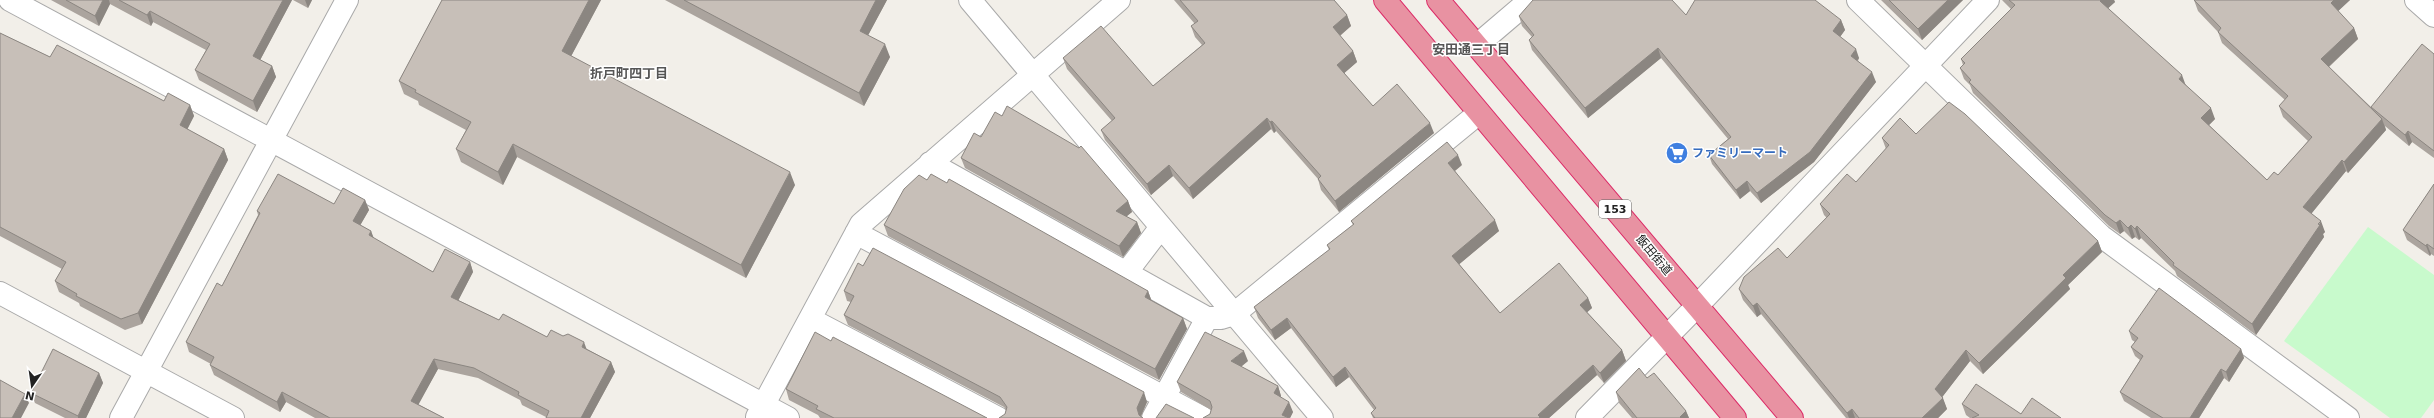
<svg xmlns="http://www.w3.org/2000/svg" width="2434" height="418" viewBox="0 0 2434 418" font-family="'DejaVu Sans','Noto Sans JP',sans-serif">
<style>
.park{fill:#c8facc}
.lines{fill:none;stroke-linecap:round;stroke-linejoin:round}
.minor-casing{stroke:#a9a9a9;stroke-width:24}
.highway-casing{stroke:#dc2a67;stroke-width:24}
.minor{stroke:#fff;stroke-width:22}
.highway{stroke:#e892a2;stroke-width:22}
.wall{fill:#aba49e}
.shaded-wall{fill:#8b8681}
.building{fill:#c7bfb8;stroke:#8b8681}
.labels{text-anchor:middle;stroke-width:3;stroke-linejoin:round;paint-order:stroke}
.shield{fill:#fff;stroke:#646464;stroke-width:1}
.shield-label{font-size:11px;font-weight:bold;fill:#222}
.shop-label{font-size:12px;font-weight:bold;fill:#366cbe;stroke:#fff;text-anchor:start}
.street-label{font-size:12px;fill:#222;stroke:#fff}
.neighbourhood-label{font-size:13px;font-weight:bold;fill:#555;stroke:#fff}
</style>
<rect width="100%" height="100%" fill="#f2efe9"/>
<path class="park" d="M2368,227l66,48v125l-13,18h-31l-106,-77z"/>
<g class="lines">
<g class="minor-casing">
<path id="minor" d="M10,0l778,418
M970,0l352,418
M1858,0l243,236 247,182
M2416,0l18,16
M1476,46l54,-46
M930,163l277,155h14l13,-4 245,-201
M856,233l347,185
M1126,273l35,-46
M0,293l233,125
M810,319l188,99
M757,417l104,-193 258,-224
M121,418l226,-418
M1153,418l54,-100
M1587,418l110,-112 291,-306"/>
</g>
<g class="highway-casing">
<path id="highway" d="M1385,0l350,418
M1438,0l354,418"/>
</g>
<use href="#minor" class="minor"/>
<use href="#highway" class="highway"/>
</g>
<path class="wall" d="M51,0h241l-32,60 12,6 4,11 -19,35 -58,-32 -4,-10 11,-20 -53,-28 -2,4 -41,-22 -11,22z
M293,0h19l-4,8z
M442,0h159l-30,56 224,129 -49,93 -229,-121 -14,28 -42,-23 -5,-13 10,-19 -47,-25 -1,-4 -14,-7 -5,-13z
M665,0h222l-19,35 22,22 -26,49z
M1174,0h160l13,15 4,11 -11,10 13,15 4,11 -13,11 29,33 61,27 -95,79 -18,-22 -3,-11 -42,-48 -2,2 -3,-4 -78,70 -20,-23 -22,19 -46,-55 -4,-10 11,-9 -45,-52 -4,-11 90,28 49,-41 -7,-8 -4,-11 4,-2z
M1881,0h82l-41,40z
M2002,0h112l1,2 -7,6 77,76 30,35 -6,6 58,55 11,-5 30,-34 -25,-24 -4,-11 6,-6 -63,-57 -4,-11 -20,-21 -4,-11h156l-12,11 16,17 4,11 -29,28 42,40 63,-53v104l-22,-16 -3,4 -24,-20 1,4 -38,43 -2,-2 -35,43 14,18 -2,2 1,3 -68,98 -79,-59 -2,-5 -34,-33 -2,2 -4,-3 -3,2 -8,-8 -4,3 -11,-8 -136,-133 -3,-8 -6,-6 -4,-11 3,-3 -2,-6 50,-50z
M1686,15l155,5 4,10 -5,7 19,21 -1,3 18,21 -62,80 -53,41 -11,-12 -10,8 -28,-35 -3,-9 19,-16 -67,-81 -73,60 -56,-68 -3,-10 3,-3 -10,-11 -3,-10z
M0,33l50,24 114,44 26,4 4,11 -7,13 37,20 4,11 -86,164 -17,6 -45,-24 -1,-3 -20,-11 -4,-11 7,-12 -62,-33z
M1916,134l182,107 4,11 -34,33 2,4 -87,85 -13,-13 -28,36 5,12 -9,9h-92l-85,-104 -4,3 -14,-17 -4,-11 48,-31 40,-40 -3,-3 -4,-11 36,-22 30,-33 -4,-11z
M981,137l147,64 4,11 -6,4 11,6 4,11 -18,24 -158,-89 -4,-10z
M1462,165l-7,6 44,60 -40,33 41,49 88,-15 4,10 -5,4 35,38 4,11 -22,22 -7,-8 -48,43h-176l-2,-5 3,-3 -25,-33 -13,10 -45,-59 -16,12 -17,-22 -4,-11 75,-57 -2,-5 26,-20 -2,-4z
M927,180l221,111 4,11 31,16 4,11 -28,51 -271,-144 -4,-11z
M2434,184v72l-3,-2 -1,2 -23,-16 -4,-10z
M365,200l4,10 -9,15 11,6 2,7 60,34 37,-10 3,10 -15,28 41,20 48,17 40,12 24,13 4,10 -25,46h-44v-1l-24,-12 -2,-5 -42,-22 -40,-9 -20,35 26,14h-129l-29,-16 -6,10 -66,-37 -4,-10 1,-1 -22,-12 -3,-10 36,-56 36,-71 -1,-4 77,-7z
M844,291l303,111 -6,15 -136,-3 1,-4 -2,-3 -156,-82 -4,-10 7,-13 -4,-1z
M2129,331l112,18 3,9 -15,24 -5,-4 -25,40h-48l-27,-17 -4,-9 20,-32 -5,-4 -4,-9 4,-5 -3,-2z
M831,341l156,77h-167l-2,-3 -29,-15 -3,-11z
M1248,361l-7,6 37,19 3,10v1l12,15 -3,6 -80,-4 1,-4 -30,-18 -4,-10z
M99,373l4,10 -17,35h-21l-30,-15 -4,-10z
M1647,378l39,33 3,7h-57l-13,-15 -3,-11z
M1962,404l59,10 40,4h-91l-4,-3z"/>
<path class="shaded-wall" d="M103,0h6l1,4 -11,22 -4,-10z
M283,0h9l-35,66 -4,-10z
M305,0h7l-4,8z
M589,0h12l-34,64 -5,-13z
M876,0h11l-23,43 -4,-12z
M1948,0h15l-41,40 -4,-11z
M2101,0h13l1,2 -11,10 -4,-11z
M2334,0h16l-15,14 -4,-11z
M150,11l3,11 -2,4 -4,-11z
M1347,15l4,11 -14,12 -4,-11z
M1841,20l4,10 -8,11 -4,-10z
M2354,28l4,11 -33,31 -4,-11z
M885,44l5,13 -26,49 -5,-13z
M1658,48l3,10 -73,60 -3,-10z
M1856,49l3,9 -5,7 -3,-9z
M1353,51l4,11 -16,14 -4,-11z
M272,66l4,11 -19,35 -4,-11z
M1872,72l4,10 -62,80 -53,41 -4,-10z
M2182,75l4,11 -7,-7z
M190,105l4,11 -10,20 -4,-11z
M2211,108l4,11 -10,10 -4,-11z
M1267,118l4,11 -78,70 -4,-11z
M2382,119l4,11 -38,43 -4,-11z
M1272,121l4,10 -2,2 -4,-11z
M1430,123l4,10 -95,79 -4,-11z
M2408,131l4,11 -3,4 -4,-11z
M513,144l4,13 -14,28 -5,-13z
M224,149l4,11 -86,164 -4,-11z
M1458,155l4,10 -10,8 -4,-10z
M2342,160l4,11 -39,48 -4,-12z
M1169,165l4,11 -22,19 -4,-11z
M790,172l5,13 -49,93 -5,-13z
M1747,181l3,10 -10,8 -4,-9z
M365,200l4,10 -12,21 -4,-10z
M1128,201l4,11 -12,10 -4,-11z
M1495,220l4,11 -43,36 -4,-11z
M2120,220l4,11 -4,3 -4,-11z
M2321,221l4,11 -2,2 1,3 -68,98 -4,-11z
M1137,222l4,11 -18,24 -4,-11z
M2131,225l4,12 -3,2 -4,-11z
M2137,226l4,12 -2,2 -4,-11z
M371,231l4,10 -6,-6z
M2098,241l4,11 -34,33 2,4 -87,85 -4,-11 84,-88z
M2427,244l4,10 -1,2 -4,-10z
M470,262l3,10 -18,35 -4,-10z
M1148,291l4,11 -7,-5z
M1588,298l4,10 -8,7 -4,-10z
M1757,303l4,11 -4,3 -4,-11z
M1183,318l4,11 -28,51 -4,-11z
M1287,318l4,10 -16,12 -4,-10z
M584,342l4,11 -6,-6z
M2241,349l3,9 -15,24 -3,-10z
M1622,350l4,11 -22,22 -4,-10z
M1966,350l4,11 -30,39 -5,-11z
M1244,351l4,10 -14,11 -3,-11z
M434,359l4,10 -23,42 -4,-10z
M611,362l4,10 -25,46h-9z
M1593,365l4,10 -48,43h-10l-1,-3z
M1345,367l4,10 -13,10 -3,-10z
M2221,369l3,9 -25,40h-9z
M99,373l4,10 -17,35h-8v-2z
M1278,386l3,10 -4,7 -3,-10z
M282,392l4,10 -6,10 -3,-10z
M1144,392l3,10 -7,16 -3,-10z
M25,394l4,9 -8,15h-9z
M1943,398l4,11 -9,9h-16z
M1289,402l4,10 -3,6 -8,-3z
M1852,409l3,9h-6l-2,-5z
M1686,411l3,7h-9v-1z"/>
<path class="building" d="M66,0h37l-8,16z
M119,0h164l-30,56 19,10 -19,35 -58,-31 15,-26 -60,-33 -3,4z
M442,0h147l-27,51 228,121 -49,93 -228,-121 -15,28 -42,-23 15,-27 -56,-30 1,-2 -17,-9z
M684,0h192l-16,31 25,13 -26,49z
M1180,0h154l13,15 -14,12 20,24 -16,14 36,41 24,-22 33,39 -95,78 -17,-22 3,-3 -49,-55 -2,1 -3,-4 -78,70 -20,-23 -22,19 -46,-54 14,-12 -52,-60 38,-32 52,60 52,-43 -14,-17 7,-5z
M1533,0h139l14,15 9,-15h120l26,20 -8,11 23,18 -5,7 21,16 -62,80 -53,41 -10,-12 -11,9 -27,-35 22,-18 -73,-89 -73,60 -56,-68 5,-5 -15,-19z
M1889,0h59l-30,29z
M2009,0h92l-1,1 82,74 -3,4 32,29 -10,10 66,62 7,-8 4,3 34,-38 -33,-31 9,-10 -70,-64 3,-4 -27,-28h140l-3,3 23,25 -33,31 61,60 -38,43 -2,-2 -39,47 18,14 -3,3 2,1 -68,99 -79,-59 1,-2 -37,-37 -2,3 -4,-4 -3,3 -8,-8 -4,3 -11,-8 -136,-133 2,-2 -11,-12 5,-5 -4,-4 54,-54z
M0,33l50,24 7,-12 107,56 4,-8 22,12 -10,20 44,24 -86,164 -17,6 -45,-23 1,-2 -22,-13 11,-19 -66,-35z
M2422,44l12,10v97l-26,-20 -3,4 -34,-28z
M1949,102l16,12 133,127 -35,34 3,3 -87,85 -13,-13 -31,39 8,9 -21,20h-63l-7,-9 -5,4 -90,-110 -4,3 -14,-17 5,-12 34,-29 9,10 43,-44 -10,-10 27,-30 9,8 33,-37 -7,-7 18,-20 16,16z
M1007,106l72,42 2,-2 47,55 -12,10 21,11 -18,24 -158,-88 13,-25 7,4 14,-25 7,4z
M1447,142l11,13 -10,8 47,57 -43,36 48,57 59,-50 29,35 -8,7 42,45 -22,23 -7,-8 -55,50 2,2 -1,1h-164l-4,-5 5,-5 -31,-41 -12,10 -46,-59 -16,12 -17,-23 76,-58 -3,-4 27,-21 -3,-3z
M278,174l56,30 9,-16 22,12 -12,21 18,10 -2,4 64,37 12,-23 25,13 -19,35 48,23 4,-6 44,23 4,-7 12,6 5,-2 16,8 -2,5 29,15 -30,56h-35l3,-7 -31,-16 1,-3 -45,-24 -40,-9 -23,42 33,17h-114l-48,-26 -5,10 -67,-37 4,-8 -28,-15 31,-59 5,3 38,-73 -3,-2z
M931,174l16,9 2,-4 199,112 -3,6 38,21 -28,51 -271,-144 20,-36 15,-14 8,5z
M2434,184v65l-7,-5 -1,2 -23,-16z
M873,248l271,144 -7,16 2,7 4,3h-144l6,-4 2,-7 -7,-10 -156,-82 10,-19 -10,-5 14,-28 5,3z
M2159,288l82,61 -15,23 -5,-3 -31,49h-27l-43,-26 23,-36 -12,-9 7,-9 -9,-7z
M815,332l16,9 2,-4 154,81h-153l-18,-9 2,-3 -32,-17z
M1205,332l39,19 -13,10 47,25 -4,7 15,9 -7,13 7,3h-86l7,-4 2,-7 -2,-6 -33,-19z
M53,349l46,24 -21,43 -47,-23z
M1639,368l8,10 7,-5 32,38 -6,6 1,1h-44l-21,-26z
M0,380l25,14 -13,24h-12z
M1976,384l45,30 11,-16 29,20h-89l7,-3 -17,-11z
M1166,404l28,14h-38z"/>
<defs>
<g id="supermarket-disc" transform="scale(1.15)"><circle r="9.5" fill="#3f7fe0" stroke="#fff"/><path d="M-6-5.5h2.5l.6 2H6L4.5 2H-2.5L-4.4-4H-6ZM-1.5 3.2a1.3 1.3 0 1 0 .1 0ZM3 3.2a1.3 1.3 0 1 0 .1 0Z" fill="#fff"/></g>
</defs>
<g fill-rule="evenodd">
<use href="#supermarket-disc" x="1677" y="153"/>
</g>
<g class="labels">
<rect class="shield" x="1599" y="200" width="32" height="18" rx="3"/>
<g class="shield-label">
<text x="1615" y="213">153</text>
</g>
<g class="shop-label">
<text x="1692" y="157">ファミリーマート</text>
</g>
<g class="street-label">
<text transform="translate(1654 255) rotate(50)" y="4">飯田街道</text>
</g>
<g class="neighbourhood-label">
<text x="1471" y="54">安田通三丁目</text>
<text x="629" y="78">折戸町四丁目</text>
</g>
</g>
<g transform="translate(32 386) rotate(193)" stroke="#ffffff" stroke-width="3" paint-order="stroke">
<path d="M0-3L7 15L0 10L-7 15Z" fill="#222222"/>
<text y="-6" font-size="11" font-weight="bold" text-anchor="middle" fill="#222222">N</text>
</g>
</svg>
